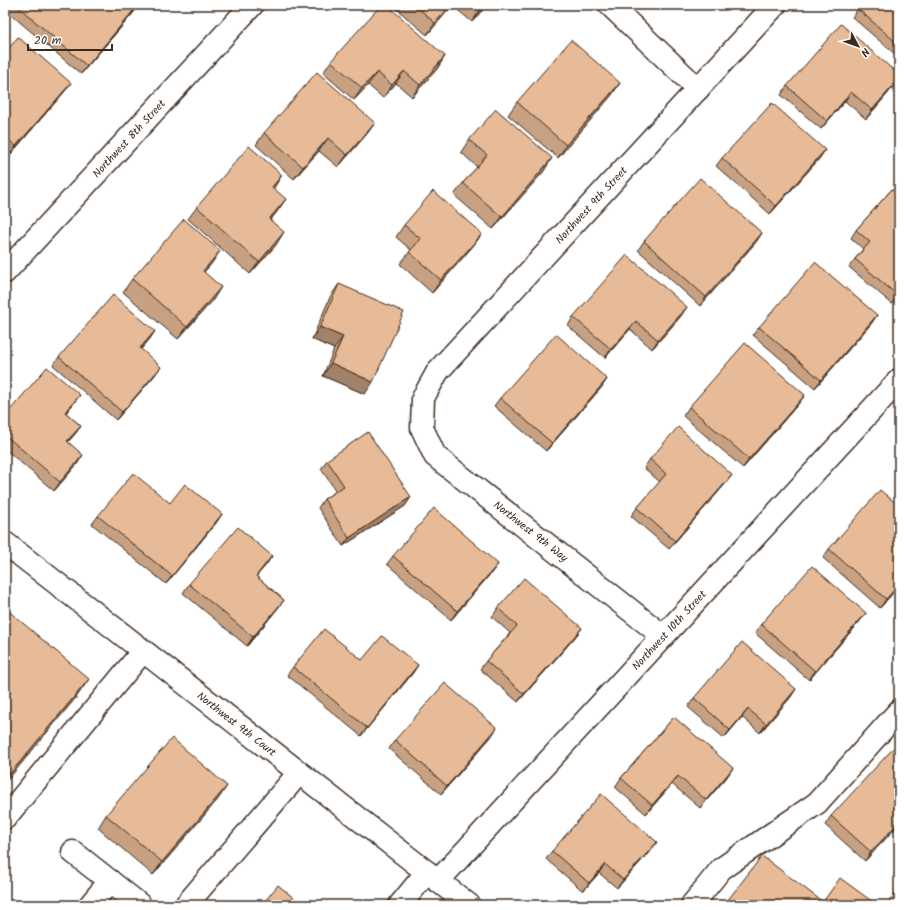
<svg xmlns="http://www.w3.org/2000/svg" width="904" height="910" viewBox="0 0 904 910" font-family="Kalam,sans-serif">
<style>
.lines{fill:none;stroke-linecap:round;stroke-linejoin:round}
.minor-casing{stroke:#3b2a1e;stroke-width:25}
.minor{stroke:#fff;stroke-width:22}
.wall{fill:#c7a182;stroke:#3b2a1e}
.shaded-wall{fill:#a2836a;stroke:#3b2a1e}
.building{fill:#e7bb97;stroke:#3b2a1e}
.labels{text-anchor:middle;stroke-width:3;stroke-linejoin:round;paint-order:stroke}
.street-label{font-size:11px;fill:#3b2a1e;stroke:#fff}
</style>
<rect width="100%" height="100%" fill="#fff"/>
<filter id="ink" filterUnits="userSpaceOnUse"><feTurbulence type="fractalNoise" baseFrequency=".025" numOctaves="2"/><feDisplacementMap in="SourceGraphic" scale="8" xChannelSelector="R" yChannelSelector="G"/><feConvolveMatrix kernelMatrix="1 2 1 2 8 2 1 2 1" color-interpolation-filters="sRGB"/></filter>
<g filter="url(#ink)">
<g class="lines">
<g class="minor-casing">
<g id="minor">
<path d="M610,5l88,84"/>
<path id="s1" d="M5,272l247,-267"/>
<path id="s2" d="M5,543l464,362"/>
<path id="s3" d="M663,636l-228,-180 -13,-28 1,-30 15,-27 337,-366"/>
<path d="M5,818l138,-167"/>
<path d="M73,852l67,53"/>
<path id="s4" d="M438,881l461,-501"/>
<path d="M90,905l20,-24"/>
<path d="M186,905l113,-132"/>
<path d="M400,905l27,-33"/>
<path d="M692,905l29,-36 96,-66 82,-92"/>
</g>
</g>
<use href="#minor" class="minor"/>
</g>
<path class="wall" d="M12,5h127l-5,7 -53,62 -73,-62z
M392,5h95l-15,17 -20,-17 -25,30z
M899,5v46l-3,4 -44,-38 6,-8z
M5,53l66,30 -6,8 -55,64 -5,-4z
M445,56l-8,13 -25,28 -16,-14 -13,15 -15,-13 -14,15 -31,-27 8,-12z
M620,83l-9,13 -53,62 -50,-43 9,-13z
M895,85l-29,34 -21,-18 -24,28 -40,-34 6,-9z
M375,123l-9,12 -28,32 -19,-16 -25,28 -38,-34 8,-12z
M469,140l75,31 -51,58 -39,-34 9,-12 14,-16 -16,-15z
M825,150l-6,9 -49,55 -54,-48 6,-8z
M273,188l4,24 -7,8 6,25 -26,29 -62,-55 9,-12z
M892,189l7,106 -7,9 -43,-37 6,-8 8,-10 -12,-11 5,-8z
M404,225l78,9 -9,12 -41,47 -32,-29 11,-14 -15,-13z
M762,233l-6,9 -56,64 -62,-56 6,-9z
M212,263l-8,9 9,28 -35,39 -55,-47 9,-13z
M339,284l26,110 -42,-18 11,-27 -22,-10 18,-42z
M877,315l-6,9 -56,64 -62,-53 6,-8z
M681,316l-29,33 -22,-20 -25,29 -37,-32 5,-9z
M155,331l-6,9 -8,9 14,26 -39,45 -63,-55 6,-8z
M607,379l-6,9 -55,63 -52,-45 6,-8z
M805,395l-6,8 -56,65 -60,-52 6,-9z
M74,403l-8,10 15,13 -6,8 -7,8 10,21 -24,28 -49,-42v-33z
M650,459l76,24 -57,66 -38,-33 6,-8 23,-26 -16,-14z
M327,460l84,37 -6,9 -62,40 -25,-38 6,-9 12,-8 -15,-22z
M899,474v11l-5,-4z
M170,503l52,11 -6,9 -50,61 -74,-60 6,-8z
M899,506v80l-19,22 -57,-50 6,-9z
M272,556l-6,9 -10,11 28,24 -6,8 -31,38 -64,-53 6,-9z
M393,556l105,8 -6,8 -41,48 -64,-56z
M5,608l73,87 -73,88z
M498,608l84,20 -6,8 -58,66 -38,-33 6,-8 24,-28 -18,-16z
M866,613l-6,8 -51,59 -54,-47 6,-9z
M362,660l56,5 -6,9 -51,62 -74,-61 6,-8z
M796,689l-6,9 -30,35 -18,-16 -18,21 -36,-31 6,-9z
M674,717l53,60 -27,31 -28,-24 -26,30 -31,-27 6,-9z
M491,737l-50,57 -52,-45 6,-9z
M219,798l-66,77 -55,-47 8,-13z
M831,816l68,8 -34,37 -40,-36z
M651,850l-34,38 -18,-15 -16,18 -37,-32 6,-8z"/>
<path class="shaded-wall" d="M139,5l-5,7 -53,62 6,-8z
M451,5h2l-26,30 8,-12z
M484,5h3l-15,17 8,-12z
M445,56l-8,13 -25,28 8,-12z
M404,71l-8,12 -13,15 9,-13z
M377,72l-9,13 -14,15 8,-12z
M899,79l-4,6 -29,34 6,-9z
M71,83l-6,8 -55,64 6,-9z
M620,83l-9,13 -53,62 8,-13z
M851,92l-6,9 -24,28 6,-8z
M375,123l-9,12 -28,32 9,-12z
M328,138l-9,13 -25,28 9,-12z
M825,150l-6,9 -49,55 6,-8z
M552,158l-8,13 -51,58 9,-12z
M282,175l-8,13 -11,11 9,-12z
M286,199l-9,13 -17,19 9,-12z
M284,232l-8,13 -26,29 9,-12z
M762,233l-6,9 -56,64 6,-9z
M482,234l-9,12 -41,47 9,-13z
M220,251l-8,12 -18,20 9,-12z
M221,287l-8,13 -35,39 9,-12z
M899,293v2l-7,9 5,-9z
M687,307l-6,9 -29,33 6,-9z
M877,315l-6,9 -56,64 6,-8z
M636,321l-6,8 -25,29 6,-9z
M320,327l23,10 -9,12 -22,-10z
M155,331l-6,9 -15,17 6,-9z
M331,363l42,19 -8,12 -42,-18z
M161,367l-6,8 -39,45 6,-8z
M607,379l-6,9 -55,63 6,-8z
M80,395l-6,8 -15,18 6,-9z
M805,395l-6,8 -56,65 6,-9z
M81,426l-6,8 -14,15 6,-8z
M83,455l-5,8 -24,28 6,-9z
M732,475l-6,8 -57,66 6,-8z
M411,497l-6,9 -62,40 6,-8z
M222,514l-6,9 -50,61 6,-8z
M272,556l-6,9 -16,19 6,-8z
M498,564l-6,8 -41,48 6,-9z
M899,585v1l-19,22 6,-9z
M284,600l-6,8 -31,38 6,-9z
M866,613l-6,8 -51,59 6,-9z
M582,628l-6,8 -58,66 6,-8z
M418,665l-6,9 -51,62 6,-8z
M89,679l-11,16 -73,88v-2l4,-6z
M796,689l-6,9 -30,35 6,-9z
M748,709l-6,8 -18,21 6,-8z
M497,728l-6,9 -50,57 6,-8z
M733,768l-6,9 -27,31 6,-8z
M678,776l-6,8 -26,30 6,-9z
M227,786l-8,12 -66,77 9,-13z
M899,822v2l-34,37 6,-9z
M657,842l-6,8 -34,38 6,-8z
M605,864l-6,9 -16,18 6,-8z"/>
<path class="building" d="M16,5h122l-51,61z
M381,5h6l58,51 -25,29 -16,-14 -12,14 -15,-13 -15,16 -31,-27z
M415,5h36l-16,18z
M475,5h9l-4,5z
M861,5h38v40l-41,-36z
M841,24l58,51v4l-27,31 -21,-18 -24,29 -40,-35z
M18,37l53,46 -55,63 -11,-9v-84z
M571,40l49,43 -54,62 -49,-43z
M317,72l58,51 -28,32 -19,-17 -25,29 -39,-34z
M772,103l53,47 -49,56 -54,-48z
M496,109l56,49 -50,59 -39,-34 24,-28 -18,-15z
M249,146l33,29 -10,12 14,12 -17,20 15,13 -25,30 -62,-55z
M700,178l62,55 -56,64 -62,-56z
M892,189l7,6v98l-2,2 -42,-36 15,-17 -14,-12z
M433,191l49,43 -41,46 -32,-28 12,-13 -17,-14z
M184,219l36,32 -17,20 18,16 -34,40 -55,-48z
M627,255l60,52 -29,33 -22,-19 -25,28 -38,-32z
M815,262l62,53 -56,65 -62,-53z
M339,284l65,28 -31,70 -42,-19 12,-26 -23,-10z
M113,295l42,36 -15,17 21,19 -39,45 -63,-55z
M556,334l51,45 -55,64 -52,-45z
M745,343l60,52 -56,64 -60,-52z
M47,367l33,28 -15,17 16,14 -14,15 16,14 -23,27 -55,-47v-19z
M678,427l54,48 -57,66 -38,-33 29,-34 -16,-15z
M368,432l43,65 -62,41 -25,-39 20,-13 -17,-26z
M133,473l37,30 15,-19 37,30 -50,62 -74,-60z
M880,490l19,16v79l-13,14 -57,-50z
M434,508l64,56 -41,47 -64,-55z
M238,527l34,29 -16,20 28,24 -31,37 -64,-53z
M812,566l54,47 -51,58 -54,-47z
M524,578l58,50 -58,66 -38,-33 31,-35 -19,-18z
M5,608l84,71 -80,96 -4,-4z
M324,629l38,31 20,-24 36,29 -51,63 -74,-61z
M742,642l54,47 -30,35 -18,-15 -18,21 -36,-32z
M445,683l52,45 -50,58 -52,-46z
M674,717l59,51 -27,32 -28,-24 -26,29 -31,-27z
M172,738l55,48 -65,76 -56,-47z
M899,742v80l-28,30 -40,-36z
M601,794l56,48 -34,38 -18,-16 -16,19 -37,-32z
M762,856l61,46 17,-24 37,27h-153z
M278,885l24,20h-40z
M898,889l1,1v15h-13z"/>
</g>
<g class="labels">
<g class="street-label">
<text dy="4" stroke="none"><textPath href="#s1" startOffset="182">Northwest 8th Street</textPath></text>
<text dy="4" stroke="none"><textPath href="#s3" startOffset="608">Northwest 9th Street</textPath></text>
<text transform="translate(531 531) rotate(38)" y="4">Northwest 9th Way</text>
<text dy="4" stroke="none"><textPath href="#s4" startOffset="341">Northwest 10th Street</textPath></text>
<text dy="4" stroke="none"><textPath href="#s2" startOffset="294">Northwest 9th Court</textPath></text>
</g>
</g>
<rect width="904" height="910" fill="none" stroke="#fff" stroke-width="20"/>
<rect x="10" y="10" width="884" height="890" fill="none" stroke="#3b2a1e" stroke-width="1.5" filter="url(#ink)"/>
<g transform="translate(858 46) rotate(131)" stroke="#ffffff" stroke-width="3" paint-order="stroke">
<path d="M0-3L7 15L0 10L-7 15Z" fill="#3b2a1e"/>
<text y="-6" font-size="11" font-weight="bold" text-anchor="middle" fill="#3b2a1e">N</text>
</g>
<path d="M28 44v6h84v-6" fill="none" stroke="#3b2a1e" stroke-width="2"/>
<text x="34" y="44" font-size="12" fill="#3b2a1e" stroke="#ffffff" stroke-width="3" paint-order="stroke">20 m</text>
</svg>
